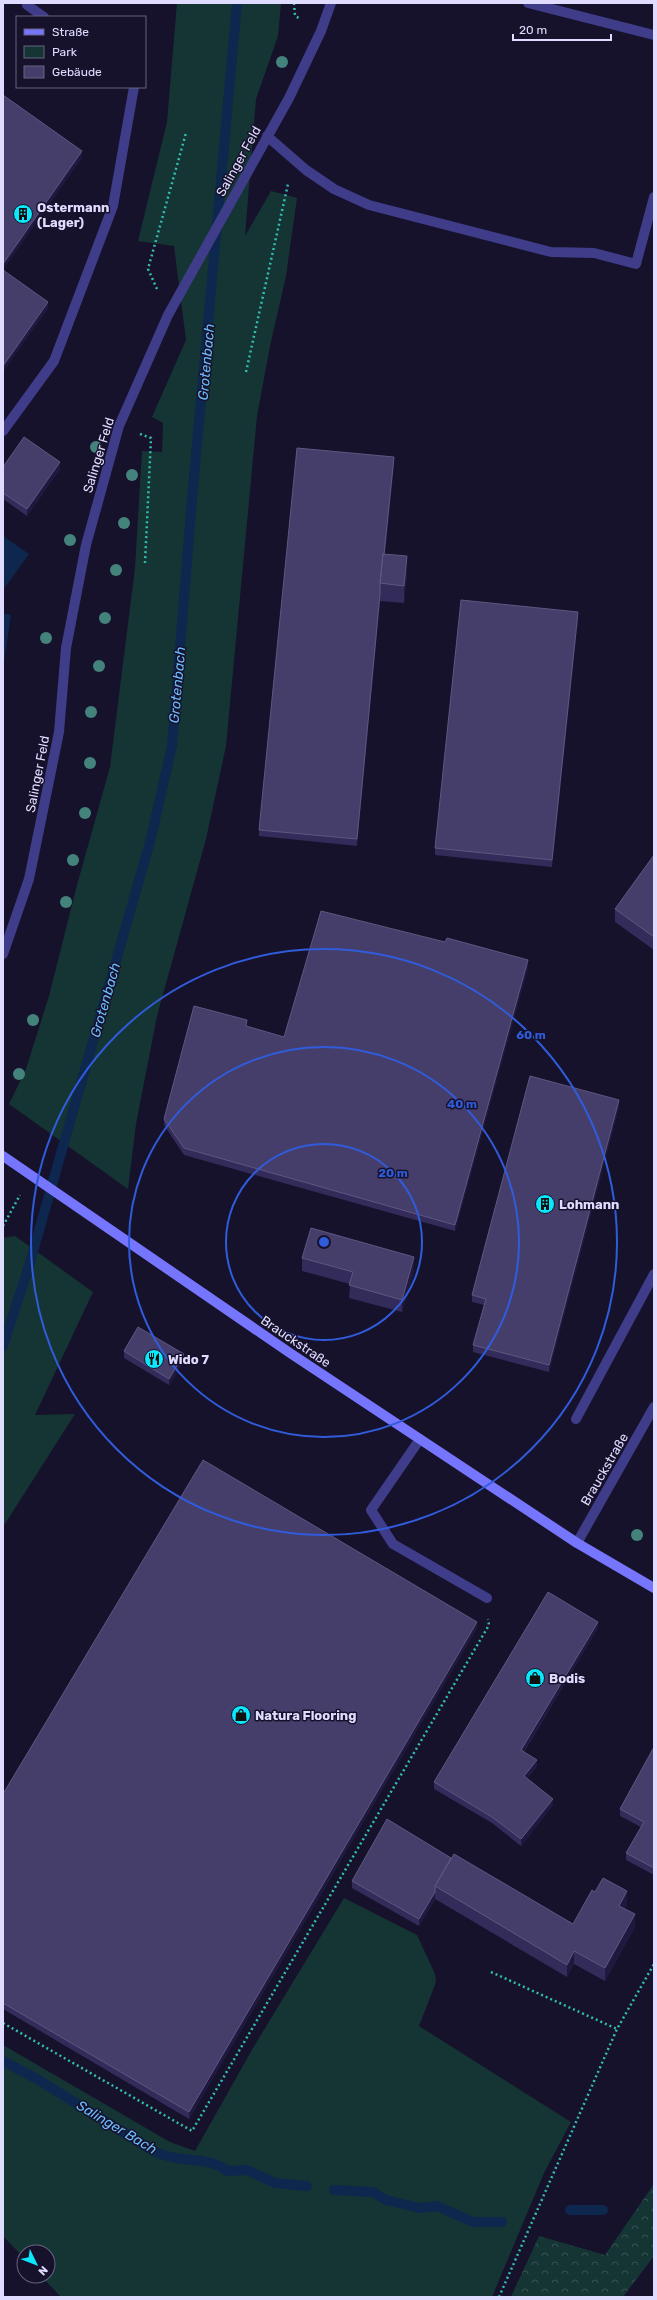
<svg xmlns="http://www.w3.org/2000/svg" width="657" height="2300" viewBox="0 0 657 2300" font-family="Rubik,sans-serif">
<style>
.green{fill:#153534}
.forest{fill:url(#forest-crowns)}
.water{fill:#0e274e}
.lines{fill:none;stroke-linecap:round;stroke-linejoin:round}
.stream{stroke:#0e274e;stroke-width:10}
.path{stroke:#32bdb2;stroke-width:2.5;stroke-dasharray:2 3;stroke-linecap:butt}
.lane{stroke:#3f3d8a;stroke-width:10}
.street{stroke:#3f3d8a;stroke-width:10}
.secondary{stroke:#7675fd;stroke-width:10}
.tree{fill:#43837c}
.wall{fill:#332b59}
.shaded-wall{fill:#20193f}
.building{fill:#463e6a;stroke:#5e5782}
.ring{fill:none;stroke:#305cdc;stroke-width:2}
.labels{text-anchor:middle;stroke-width:3;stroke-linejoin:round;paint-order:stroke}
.street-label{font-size:13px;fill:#e0dcff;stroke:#16122b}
.poi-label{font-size:13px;font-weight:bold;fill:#e0dcff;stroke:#16122b;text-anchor:start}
.water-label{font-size:14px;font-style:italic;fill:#6cbcfd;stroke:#16122b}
.centre{fill:#305cdc;stroke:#16122b;stroke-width:2}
.ring-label{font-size:12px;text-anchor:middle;font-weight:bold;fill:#305cdc;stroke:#16122b;stroke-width:3;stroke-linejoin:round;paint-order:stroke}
</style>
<defs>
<pattern id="forest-crowns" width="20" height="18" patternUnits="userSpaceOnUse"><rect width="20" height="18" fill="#153534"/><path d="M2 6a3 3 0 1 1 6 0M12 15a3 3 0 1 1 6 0" fill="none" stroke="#375252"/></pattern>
</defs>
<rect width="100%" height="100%" fill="#16122b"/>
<path class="green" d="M177,3h104l-3,33 -22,63 -11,137 26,-45 26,7 -11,78 -16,70 -13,70 -31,330 -20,93 -49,177 -21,108 -8,65 -119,-85 17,-35 23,-73 28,-111 33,-118 25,-199 7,-117 20,1 1,-29 -11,-6 34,-77 -12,-94 -36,-5 29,-119z
M15,1236l78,56 -58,123 40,-1 -72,113v-289z
M344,1898l73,37 18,39 1,8 -17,44 152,96 -27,51 -52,124h-431l-20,-21h7v-24h-24v6l-21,-22v-191l167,97 25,9 58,-103z"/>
<path class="forest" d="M654,2184v72l-31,41h-112l28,-61 66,19z"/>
<path class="water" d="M3,536l26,18 -26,36z
M3,613l8,2 -8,55z"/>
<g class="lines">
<path class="stream" d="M3,1346l25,-77 122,-427 22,-96 20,-247 45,-496
M3,2061l34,18 118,73c7,2 14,5 21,6 18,3 36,1 51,13l20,-1 28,13 32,3
M334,2190l39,2 13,8 34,8 17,-2 36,16h29
M570,2210h33"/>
<path class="path" d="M294,3l1,13 6,3
M157,289l-9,-20 38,-136
M246,372l42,-188
M140,434l11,4 -6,125
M3,1226l17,-31
M491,1972l126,57
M3,2023l189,108 297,-506 -1,-6
M499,2297l118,-268 37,-65"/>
<path class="lane" d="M28,3l-1,2 17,12
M528,3l126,32
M267,136l39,34 28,19 35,16 182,47 43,1 42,11 18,-67
M3,431l51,-70 59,-155 21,-119
M576,1419l78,-145
M420,1439l-49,71 22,34 94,54"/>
<path class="street" d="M3,954l26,-75 30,-147 7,-84 20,-103 33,-119 49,-111 121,-217 32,-67 10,-28
M577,1543l77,-136"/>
<path class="secondary" d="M3,1156l287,197 287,190 77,45"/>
</g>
<g class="tree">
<circle cx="282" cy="62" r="6"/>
<circle cx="96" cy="447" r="6"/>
<circle cx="132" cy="475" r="6"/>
<circle cx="124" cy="523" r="6"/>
<circle cx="70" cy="540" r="6"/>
<circle cx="116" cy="570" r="6"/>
<circle cx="105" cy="618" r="6"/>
<circle cx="46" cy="638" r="6"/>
<circle cx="99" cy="666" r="6"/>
<circle cx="91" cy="712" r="6"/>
<circle cx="90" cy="763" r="6"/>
<circle cx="85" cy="813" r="6"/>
<circle cx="73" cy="860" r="6"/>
<circle cx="66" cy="902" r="6"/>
<circle cx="33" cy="1020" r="6"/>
<circle cx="19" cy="1074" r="6"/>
<circle cx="637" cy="1535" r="6"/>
</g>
<path class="wall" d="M394,464l-9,90 22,20 -3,29 -24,-2 -23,245 -98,-10v-6z
M3,467l57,2 -33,47 -24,-17z
M578,619l-26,248 -117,-12v-7z
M654,855v95l-39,-28v-13z
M528,967l-73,264 -271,-76 -20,-30v-6l83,-93 37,11z
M619,1107l-70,265 -76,-20v-7l11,-40 -12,-3v-7z
M302,1258l112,12 -12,42 -53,-14 1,-14 -48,-13z
M124,1351l60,10 -15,24 -45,-27z
M477,1628l-288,491 -186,-110v-215z
M598,1628l-74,124 13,14 -10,13 26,26 -32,41 -29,-23 -58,-34v-7z
M654,1747v128l-28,-15v-7l15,-26 -21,-11v-7z
M451,1858l122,66 22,-32 32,12 -3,5 11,18 -30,54 -31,-17 -7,13 -132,-78 -16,27 -67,-38v-7z"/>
<path class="shaded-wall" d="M82,151v7l-79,112v-6z
M48,302v7l-45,63v-6z
M394,457v7l-12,119z
M60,462v7l-33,47v-7z
M407,556v18l-3,29v-17z
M380,594v7l-23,245v-7z
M578,612v7l-26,248v-7z
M528,960v7l-73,264v-6z
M619,1100v7l-70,265v-7z
M414,1257v13l-12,42v-12z
M184,1354v7l-15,24v-6z
M477,1622v6l-288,491v-7z
M598,1622v6l-77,128v-6z
M537,1760v6l-13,17v-7z
M553,1799v6l-32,41v-7z
M627,1891v13l-8,14v-12z
M435,1892v7l-16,27v-7z
M635,1914v13l-30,54v-13z
M574,1951v13l-7,13v-12z"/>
<path class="building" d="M3,95l79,56 -79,113z
M3,270l45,32 -45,64z
M24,437l36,25 -33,47 -24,-16v-26z
M297,448l97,9 -10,97h-1l-3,29v11l-23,245 -98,-9z
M383,554l24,2 -3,30 -24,-3z
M461,600l117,12 -26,248 -117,-12z
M654,855v82l-39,-28z
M321,911l124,31 2,-4 81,22 -73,265 -271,-77 -20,-29 30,-113 53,14 -1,6 38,11z
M530,1076l89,24 -70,265 -76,-20 13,-46 -14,-4z
M311,1228l103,29 -12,43 -53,-15 4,-13 -51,-14z
M138,1327l46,27 -15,25 -45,-28z
M203,1460l274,162 -288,490 -186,-109v-209z
M548,1592l50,30 -77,128 16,10 -13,16 29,23 -32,40 -29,-22 -58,-35z
M654,1747v121l-28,-15 18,-31 -24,-13z
M387,1819l64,39 -16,28v6l-16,27 -67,-38z
M454,1854l119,70 19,-34 3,2 8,-14 24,13 -8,15 16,8 -30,54 -31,-17 -7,14 -132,-79z"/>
<g class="ring">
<circle cx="324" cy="1242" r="98"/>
<circle cx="324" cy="1242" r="195"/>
<circle cx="324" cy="1242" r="293"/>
</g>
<defs>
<g id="building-disc" transform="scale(1)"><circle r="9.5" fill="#0be8fc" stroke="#16122b"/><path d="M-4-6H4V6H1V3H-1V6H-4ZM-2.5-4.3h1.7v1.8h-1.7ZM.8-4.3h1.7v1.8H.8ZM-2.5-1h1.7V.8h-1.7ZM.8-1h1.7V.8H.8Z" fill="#111"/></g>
<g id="restaurant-disc" transform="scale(1)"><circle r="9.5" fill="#0be8fc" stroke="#16122b"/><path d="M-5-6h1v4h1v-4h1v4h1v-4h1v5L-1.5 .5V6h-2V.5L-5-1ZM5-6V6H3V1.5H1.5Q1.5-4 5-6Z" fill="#111"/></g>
<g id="shop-disc" transform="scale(1)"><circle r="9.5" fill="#0be8fc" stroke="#16122b"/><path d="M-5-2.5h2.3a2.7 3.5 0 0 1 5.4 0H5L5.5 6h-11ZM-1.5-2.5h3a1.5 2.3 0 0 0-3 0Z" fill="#111"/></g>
</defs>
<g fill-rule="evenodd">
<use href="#building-disc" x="23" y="214"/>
<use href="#building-disc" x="545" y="1204"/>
<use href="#restaurant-disc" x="154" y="1359"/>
<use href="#shop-disc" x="535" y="1678"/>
<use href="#shop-disc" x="241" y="1715"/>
</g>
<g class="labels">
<g class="street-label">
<text transform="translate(238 161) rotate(-61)" y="5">Salinger Feld</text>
<text transform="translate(98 455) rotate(-73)" y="5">Salinger Feld</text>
<text transform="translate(37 774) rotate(-79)" y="5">Salinger Feld</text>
<text transform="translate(296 1341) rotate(34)" y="5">Brauckstraße</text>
<text transform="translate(604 1469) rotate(-60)" y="5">Brauckstraße</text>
</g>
<g class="poi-label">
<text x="37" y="212">Ostermann<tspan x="37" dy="15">(Lager)</tspan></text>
<text x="559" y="1209">Lohmann</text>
<text x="168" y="1364">Wido 7</text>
<text x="549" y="1683">Bodis</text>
<text x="255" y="1720">Natura Flooring</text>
</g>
<g class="water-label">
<text transform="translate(206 362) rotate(-85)" y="5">Grotenbach</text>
<text transform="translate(177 685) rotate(-85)" y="5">Grotenbach</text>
<text transform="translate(105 1000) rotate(-74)" y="5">Grotenbach</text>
<text transform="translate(117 2127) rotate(31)" y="5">Salinger Bach</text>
</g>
</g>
<circle cx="324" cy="1242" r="6" class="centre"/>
<g class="ring-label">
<text x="531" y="1039">60 m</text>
<text x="462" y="1108">40 m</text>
<text x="393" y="1177">20 m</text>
</g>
<rect width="657" height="2300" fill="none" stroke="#e0dcff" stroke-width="8"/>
<rect x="16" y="16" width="130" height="72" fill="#16122b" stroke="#676380"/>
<rect x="24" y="29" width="20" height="6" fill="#7675fd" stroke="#676380"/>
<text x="52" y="36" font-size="12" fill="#e0dcff">Straße</text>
<rect x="24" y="46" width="20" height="12" fill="#153534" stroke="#676380"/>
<text x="52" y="56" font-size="12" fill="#e0dcff">Park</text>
<rect x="24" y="66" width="20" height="12" fill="#463e6a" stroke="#676380"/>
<text x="52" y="76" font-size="12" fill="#e0dcff">Gebäude</text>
<g transform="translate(36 2264) rotate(133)"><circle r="19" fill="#16122b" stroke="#676380"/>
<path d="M0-3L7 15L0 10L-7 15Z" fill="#0be8fc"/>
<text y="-6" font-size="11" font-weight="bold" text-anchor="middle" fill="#e0dcff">N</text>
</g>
<path d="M513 34v6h98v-6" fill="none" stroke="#e0dcff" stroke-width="2"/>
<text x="519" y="34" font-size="12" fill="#e0dcff" stroke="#16122b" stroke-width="3" paint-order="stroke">20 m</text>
</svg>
